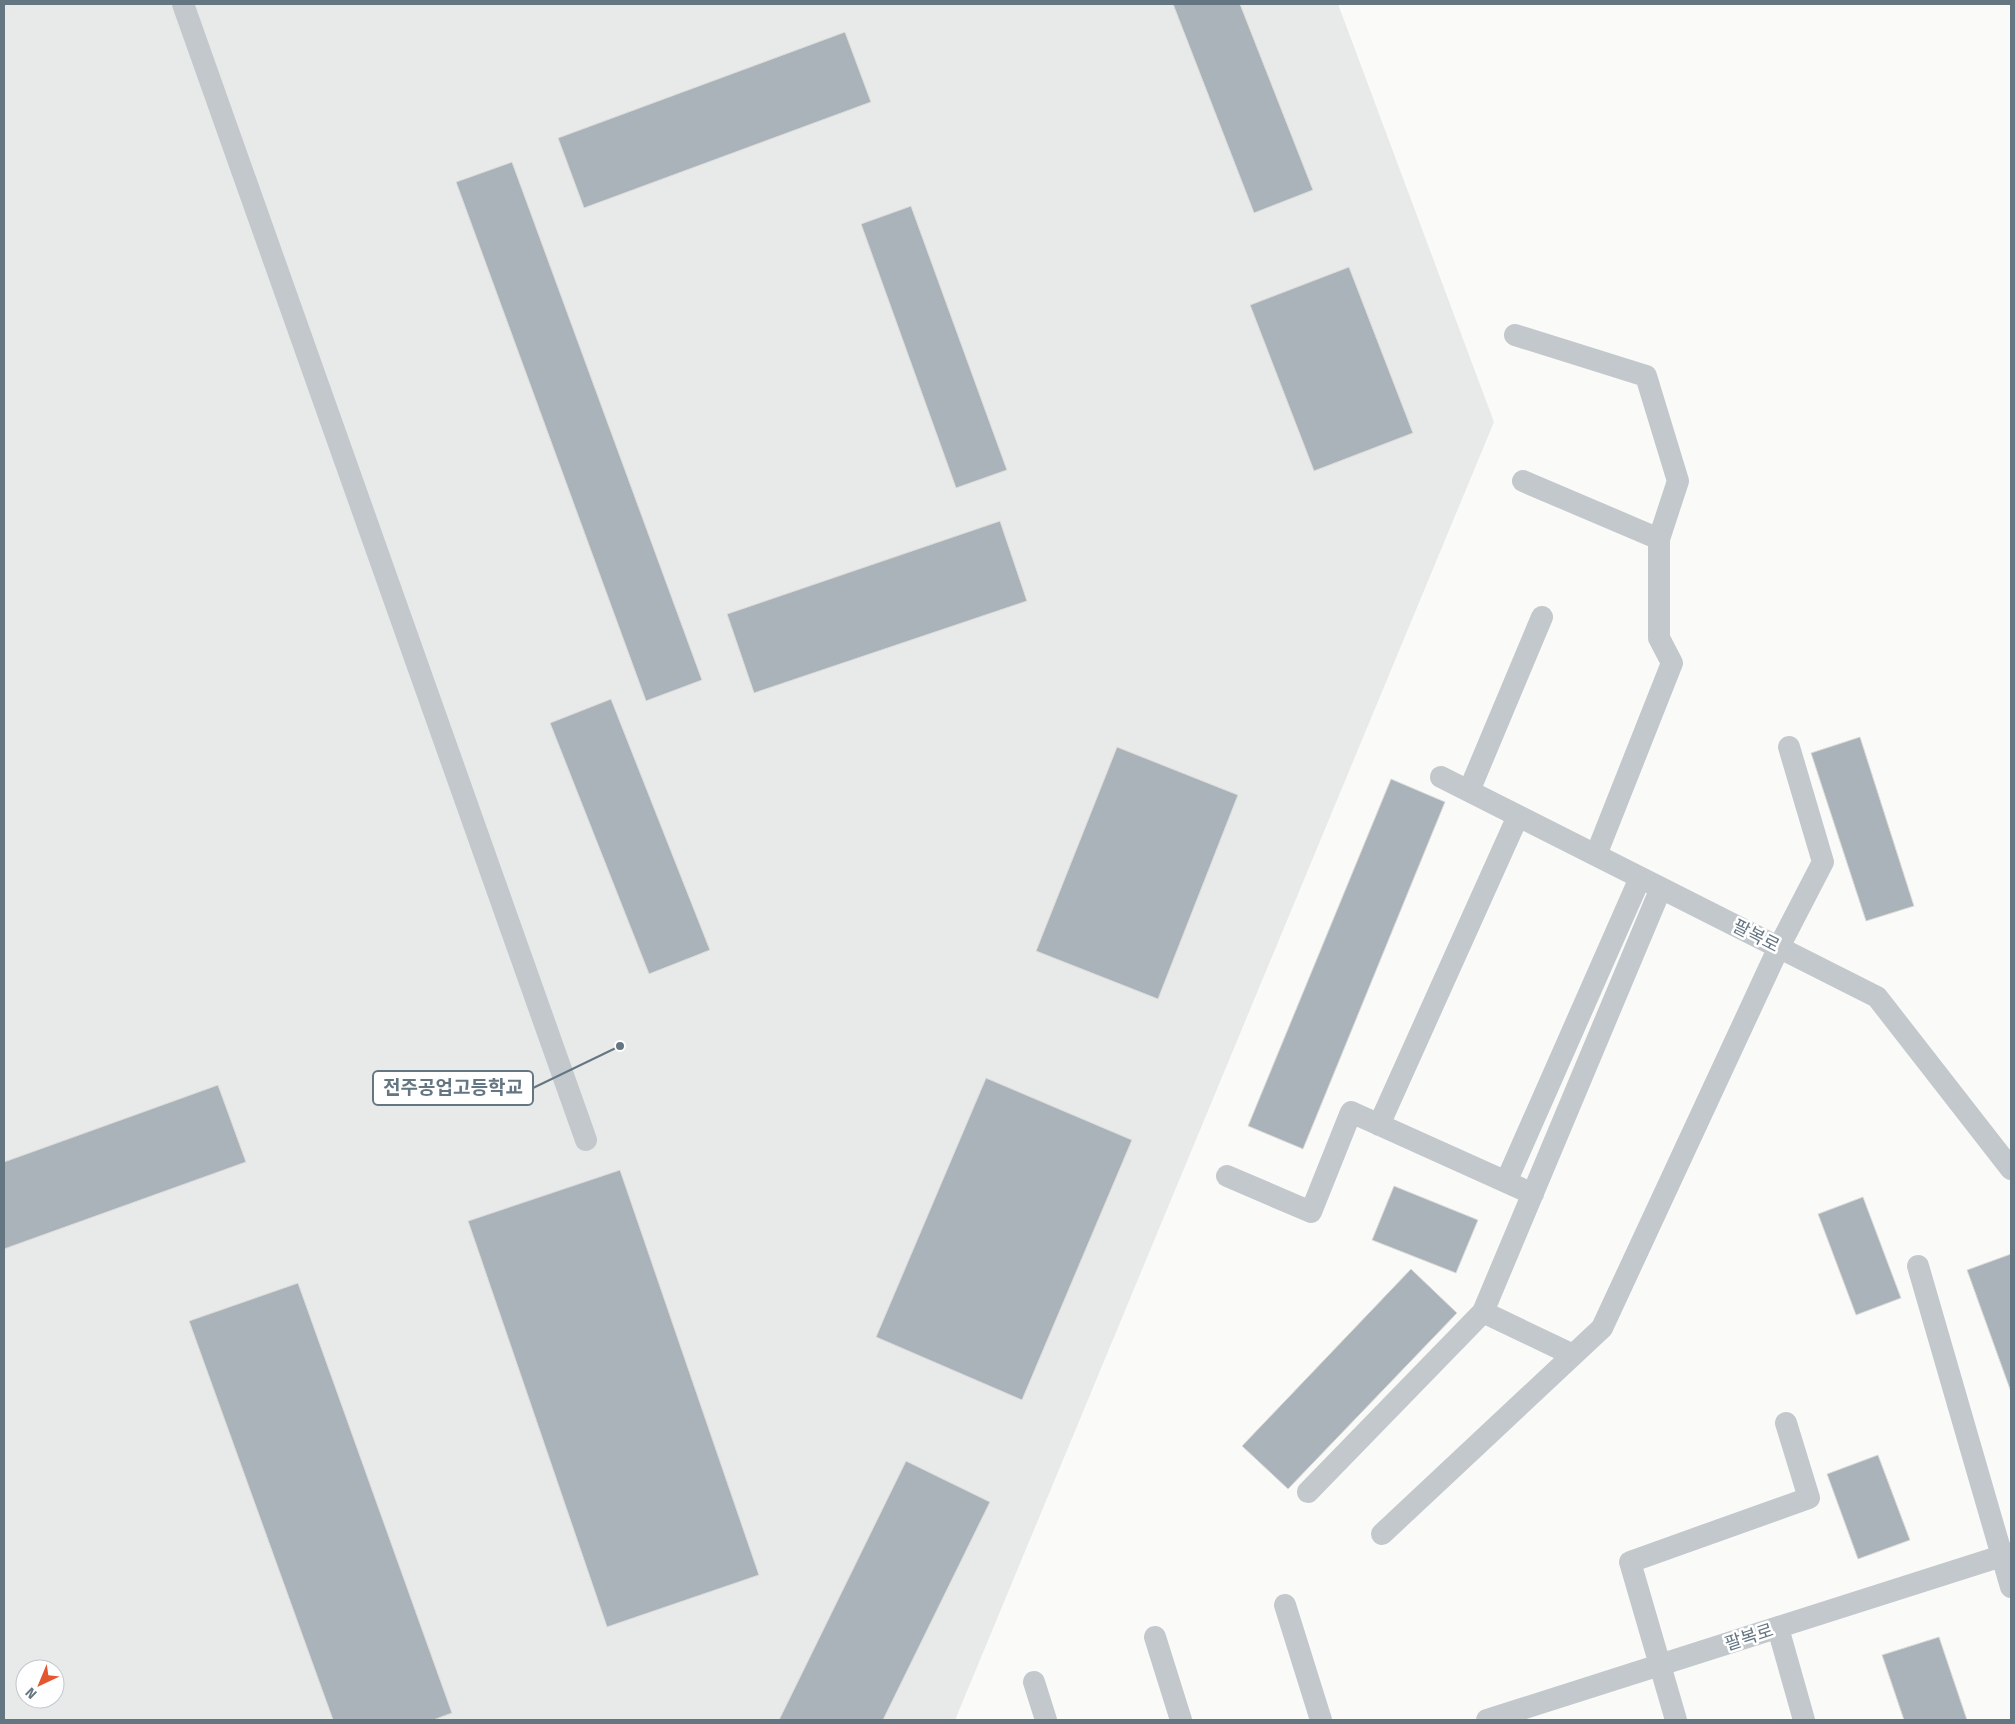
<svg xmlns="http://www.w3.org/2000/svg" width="2015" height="1724" viewBox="0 0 2015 1724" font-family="'Fira Sans','Noto Sans KR',sans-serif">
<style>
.built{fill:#e8e9e9;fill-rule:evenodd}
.building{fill:#aab3b9;stroke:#dcdcda}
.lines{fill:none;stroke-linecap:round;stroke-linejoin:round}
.service{stroke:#c3c8cc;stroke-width:22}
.labels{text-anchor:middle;stroke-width:5;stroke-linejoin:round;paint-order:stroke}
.street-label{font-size:18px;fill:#657683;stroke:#fff}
.leader{fill:none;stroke:#657683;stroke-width:2}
.callout-dot{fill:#657683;stroke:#fff;stroke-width:2}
.callout{fill:#fff;stroke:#657683;stroke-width:2}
.callout-label{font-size:19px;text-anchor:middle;font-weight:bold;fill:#657683}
</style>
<rect width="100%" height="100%" fill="#fafaf8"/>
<path class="built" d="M4,4h1334l156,418 -539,1298h-951zM25,1669h30v30h-30z"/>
<path class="building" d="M1173,4h67l73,186 -59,23z
M845,32l26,70 -287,106 -26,-70z
M512,162l190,518 -56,21 -190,-519z
M911,206l96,264 -51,18 -95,-264z
M1349,267l64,166 -99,38 -64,-166z
M1000,521l27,80 -273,92 -27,-79z
M611,699l99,251 -61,24 -99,-251z
M1860,737l54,169 -48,15 -55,-168z
M1117,747l121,48 -80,204 -122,-48z
M1391,779l54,23 -142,347 -55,-23z
M986,1078l146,62 -110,260 -146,-63z
M218,1085l28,77 -242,87v-87z
M620,1170l139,405 -152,52 -139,-406z
M1394,1186l84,34 -22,53 -84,-33z
M1863,1197l38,101 -45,17 -38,-101z
M2011,1254v138l-44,-122z
M1411,1269l46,44 -169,176 -46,-43z
M298,1283l154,430 -19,7h-100l-144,-399z
M1878,1455l32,85 -52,19 -31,-85z
M906,1461l84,41 -107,218h-104z
M1939,1637l28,83h-63l-22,-65z"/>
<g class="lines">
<path class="service" d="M183,4l403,1136
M1515,335l131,41 32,105 -19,58v99l13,25 -76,192
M1523,481l136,58
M1441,777l436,220 134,172
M1469,791l73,-174
M1379,1125l139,-309
M1227,1176l84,36 40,-100 182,82
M1506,1182l134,-304
M1918,1266l93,321
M1483,1312l90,43
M1308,1492l175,-180 178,-424
M1382,1534l220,-206 177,-381 44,-85 -34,-115
M1285,1605l36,115
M1778,1628l26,92
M1155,1637l26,83
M1034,1682l12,38
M1487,1720l524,-167
M1676,1720l-46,-158 179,-64 -23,-75"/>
</g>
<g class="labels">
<g class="street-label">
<text transform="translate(1756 936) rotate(27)" y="6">팔복로</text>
<text transform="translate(1749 1637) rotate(-18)" y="6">팔복로</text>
</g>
</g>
<path class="leader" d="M620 1046L533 1088"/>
<circle class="callout-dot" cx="620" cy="1046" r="5"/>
<rect class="callout" x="373" y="1071" width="160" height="34" rx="5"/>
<g class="callout-label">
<text x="453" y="1094">전주공업고등학교</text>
</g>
<rect width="2015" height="1724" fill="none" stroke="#657683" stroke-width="10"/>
<g transform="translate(40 1684) rotate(224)"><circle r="24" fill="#ffffff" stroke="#c1c8cd"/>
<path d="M0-4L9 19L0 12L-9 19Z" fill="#e4572e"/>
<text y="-8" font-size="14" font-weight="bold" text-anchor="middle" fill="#657683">N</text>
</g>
</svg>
